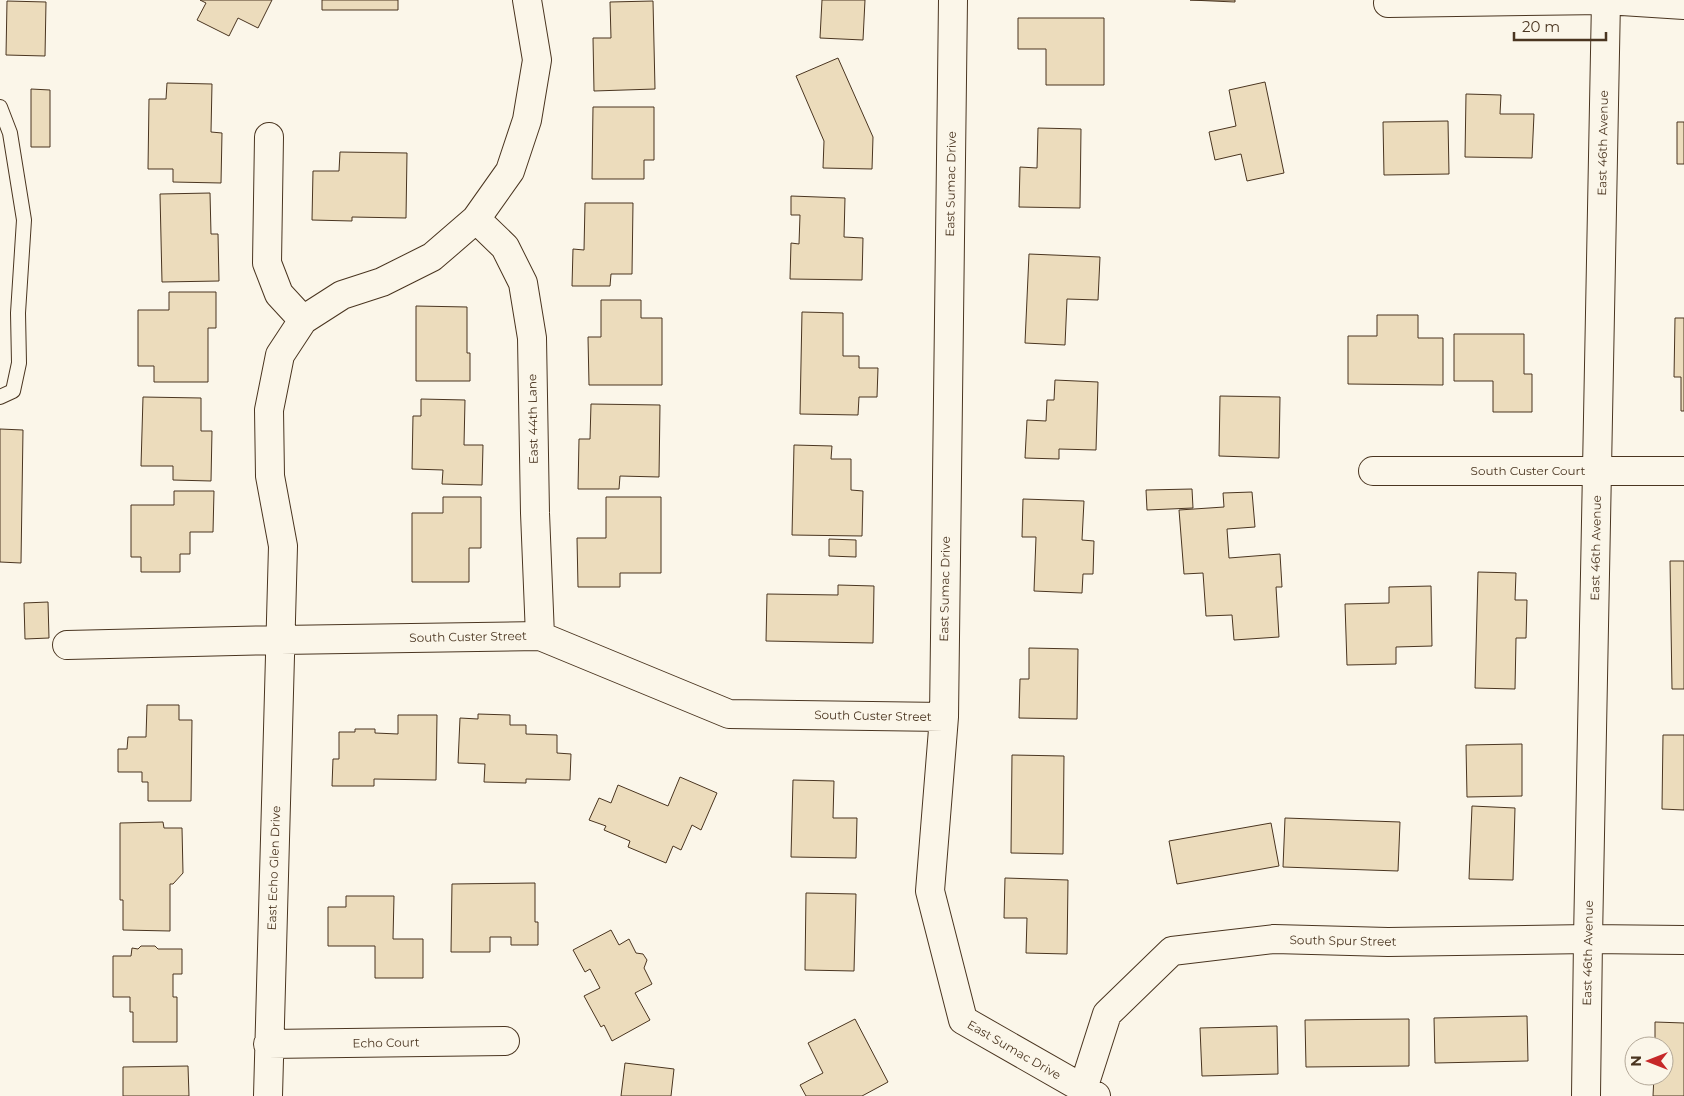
<svg xmlns="http://www.w3.org/2000/svg" width="1684" height="1096" viewBox="0 0 1684 1096" font-family="Montserrat,sans-serif">
<style>
.building{fill:#ecdcbc;stroke:#4a3520}
.lines{fill:none;stroke-linecap:round;stroke-linejoin:round}
.service-casing{stroke:#4a3520;stroke-width:16}
.minor-casing{stroke:#4a3520;stroke-width:30}
.service{stroke:#fbf6e9;stroke-width:14}
.minor{stroke:#fbf6e9;stroke-width:28}
.labels{text-anchor:middle;stroke-width:4;stroke-linejoin:round;paint-order:stroke}
.street-label{font-size:12px;fill:#4a3520;stroke:#fbf6e9}
</style>
<rect width="100%" height="100%" fill="#fbf6e9"/>
<path class="building" d="M200,0h72l-14,28 -20,-10 -9,18 -32,-16 9,-17z
M322,0h76v10h-76z
M822,0h43l-2,40 -43,-2z
M1190,0h45v2z
M7,1l39,1 -1,54 -39,-1z
M653,1l2,88 -61,2 -1,-53h18l-1,-36z
M1018,18h86v67h-58v-36h-28z
M838,58l35,79 -1,32 -49,-1 1,-27 -28,-65z
M1265,82l19,91 -37,8 -6,-27 -26,6 -6,-28 27,-6 -7,-36z
M167,83l45,1 -1,48 11,1 -1,50 -48,-1v-13h-25l1,-70h17z
M31,89l19,1v57h-19z
M1466,94l35,1 -1,19h34l-2,44 -67,-1z
M593,107h61v53h-10v19h-52z
M1448,121l1,53 -65,1 -1,-53z
M1677,122h7v42h-7z
M1038,128l43,1 -1,79 -61,-1 1,-40 17,1z
M340,152l67,1 -1,65 -54,-1v4l-40,-1 1,-49h26z
M210,193l1,41h7l1,47 -57,1 -2,-88z
M791,196l54,2 -1,39 19,1 -1,42 -72,-1 1,-36 8,1 1,-29h-9z
M585,203h48l-1,71h-21l-1,12h-38l1,-37 11,1z
M1029,254l71,3 -2,43 -31,-1 -2,46 -40,-2z
M169,292h47v36h-8v54h-54v-16h-16v-56h31z
M601,300h40v18h21v67h-73l-1,-48h13z
M416,306l51,1v46h3v28h-54z
M802,312l41,1v43h16v12h19l-1,29h-18l-1,18 -58,-1z
M1377,315h41v23h25v47l-95,-1v-48h29z
M1675,318h9v93h-3v-34h-7z
M1454,334h70v40h8v38h-39v-31h-39z
M1055,380l43,2 -2,68 -37,-1v10l-34,-1 2,-38 19,1 1,-21h7z
M1220,396l60,1 -1,61 -60,-2z
M143,397l58,1v33h11l-1,50 -38,-1v-14h-32z
M421,399l44,1 -1,45h19l-1,40 -40,-1 1,-14 -31,-1 1,-53h8z
M591,404l69,1 -1,72 -39,-1 -1,13h-41l1,-50h11z
M0,429l23,1 -2,133 -21,-1z
M794,445l38,1 -1,13h20v31l12,1 -1,45 -70,-1z
M1192,489l1,19 -46,2 -1,-20z
M174,491h40l-1,41h-23v22h-10v18h-39v-15h-10v-52h43z
M1252,492l3,35 -28,2 2,29 51,-4 2,33h-6l3,50 -45,3 -2,-25 -26,1 -3,-43 -19,1 -5,-64 45,-3 -1,-14z
M443,497h38v51h-12v34h-57v-69h31z
M606,497h55v76h-41v14h-42l-1,-49h29z
M1023,499l61,2 -2,39 12,1 -1,33h-10l-1,19 -48,-2 2,-54h-14z
M829,539l27,1v17l-27,-1z
M1670,561h14v128h-12z
M1478,572l38,1 -1,27h12l-1,38h-10l-1,51 -40,-1z
M838,585l36,1 -1,57 -107,-2 1,-47 71,1z
M1431,586l1,60 -36,1v17l-49,1 -2,-61 44,-1v-16z
M48,602l1,36 -24,1 -1,-36z
M1029,648l49,1 -1,70 -58,-1 1,-39h9z
M147,705h32v15h13l-1,81h-43v-19h-6v-10h-24v-23h9l1,-12h18z
M478,714l32,1v10h16v9l31,1v18l14,1 -1,26 -44,-1v4l-42,-1 1,-18 -27,-1 2,-45 18,1z
M398,715h39l-1,65 -62,-1v7h-42l1,-27h6v-27h16v-3h20v4l23,1z
M1663,735h21v75l-22,-1z
M1522,744v52l-55,1 -1,-52z
M1012,755l52,1 -1,98 -52,-1z
M680,777l37,16 -16,37 -9,-5 -11,25 -8,-4 -7,17 -38,-16 2,-6 -26,-11 2,-4 -17,-6 10,-22 12,5 7,-18 50,21z
M793,780l41,1 -1,37h24l-1,40 -65,-1z
M1472,806l43,2 -2,72 -44,-1z
M1285,818l115,4 -2,49 -115,-4z
M163,822l1,6h18l1,45 -10,11h-3v47l-47,-1v-30h-3v-77z
M1271,823l8,43 -102,18 -8,-43z
M1005,878l63,2 -1,74 -41,-1 1,-35h-23z
M535,883v39h3v23h-27v-8h-21v15h-39l1,-68z
M806,893l50,1 -2,77 -49,-1z
M346,896h48l-1,43h30v39h-48v-32h-47v-39h18z
M611,930l8,15 10,-6 7,14 7,1 4,6 -3,8 8,16 -17,9 15,27 -38,21 -8,-16 -3,2 -17,-31 16,-8 -10,-19 -5,3 -12,-22z
M141,946h14l3,3h24v25h-9v23h4v45h-44v-30h-3v-15h-17v-41h18l1,-8 6,1z
M1527,1016l1,45 -93,2 -1,-45z
M855,1019l33,63 -26,14h-56l-6,-11 23,-12 -15,-30z
M1409,1019v47l-103,1 -1,-47z
M1655,1022l29,1v73h-31l1,-20h10v-30h-9z
M1277,1026l1,48 -76,2 -2,-48z
M625,1063l49,6 -3,27h-50z
M188,1066l1,30h-66v-29z"/>
<g class="lines">
<g class="service-casing">
<path id="service" d="M0,107l10,26 14,87 -6,93 1,50 -6,28 -13,6"/>
</g>
<g class="minor-casing">
<path id="minor" d="M953,0l-9,717 -14,174 33,129 133,76
M1606,0l78,5
M1388,3l217,-3
M269,137l-2,126 12,31 24,26
M476,219l29,28 18,36 9,55 3,175 5,123
M1373,471h311
M67,645l213,-5 260,-4 189,78 215,3
M268,1044l237,-3
M1083,1089l24,-75 65,-63 102,-12 114,3 200,-3 96,1
M268,1096l15,-550 -13,-70 -1,-66 11,-55 23,-35 39,-25 40,-13 50,-25 44,-38 34,-48 17,-51 10,-60 -10,-60
M1586,1096l2,-157 18,-939"/>
</g>
<use href="#service" class="service"/>
<use href="#minor" class="minor"/>
</g>
<g class="labels">
<g class="street-label">
<text transform="translate(1603 143) rotate(-89)" y="4">East 46th Avenue</text>
<text transform="translate(951 184) rotate(-89)" y="4">East Sumac Drive</text>
<text transform="translate(533 419) rotate(-91)" y="4">East 44th Lane</text>
<text x="1528" y="475">South Custer Court</text>
<text transform="translate(1596 548) rotate(-89)" y="4">East 46th Avenue</text>
<text transform="translate(945 589) rotate(-89)" y="4">East Sumac Drive</text>
<text transform="translate(468 637) rotate(-1)" y="4">South Custer Street</text>
<text transform="translate(873 716) rotate(1)" y="4">South Custer Street</text>
<text transform="translate(274 868) rotate(-88)" y="4">East Echo Glen Drive</text>
<text transform="translate(1343 941) rotate(1)" y="4">South Spur Street</text>
<text transform="translate(1588 953) rotate(-89)" y="4">East 46th Avenue</text>
<text transform="translate(386 1043) rotate(-1)" y="4">Echo Court</text>
<text transform="translate(1014 1050) rotate(30)" y="4">East Sumac Drive</text>
</g>
</g>
<g transform="translate(1649 1061) rotate(270)"><circle r="24" fill="#fbf6e9" stroke="#b4a999"/>
<path d="M0-4L9 19L0 12L-9 19Z" fill="#c62828"/>
<text y="-8" font-size="14" font-weight="bold" text-anchor="middle" fill="#4a3520">N</text>
</g>
<path d="M1514 32v8h92v-8" fill="none" stroke="#4a3520" stroke-width="2.5"/>
<text x="1522" y="32" font-size="15" fill="#4a3520" stroke="#fbf6e9" stroke-width="4" paint-order="stroke">20 m</text>
</svg>
